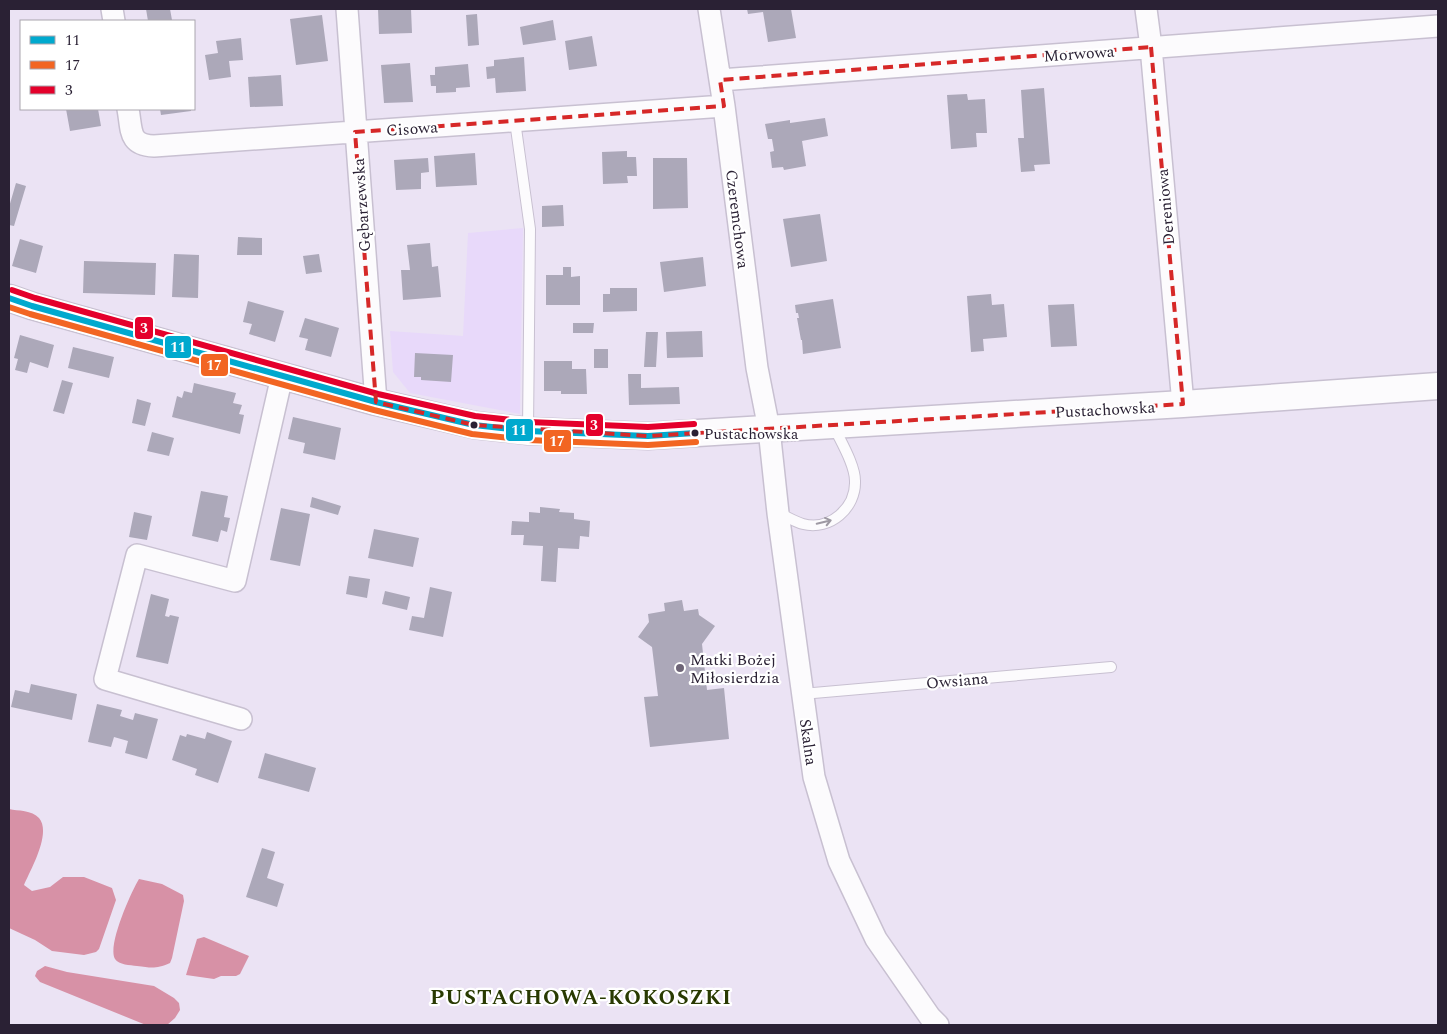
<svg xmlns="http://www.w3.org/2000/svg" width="1447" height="1034" viewBox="0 0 1447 1034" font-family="Spectral,serif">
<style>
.built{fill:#e8d9fa}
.water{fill:#d791a6}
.building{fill:#aca8b9}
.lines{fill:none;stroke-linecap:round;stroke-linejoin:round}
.service-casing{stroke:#c8c0d1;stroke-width:12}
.minor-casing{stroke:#c8c0d1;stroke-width:24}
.tertiary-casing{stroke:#c8c0d1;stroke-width:29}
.service{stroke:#fcfbfd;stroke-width:10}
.minor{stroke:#fcfbfd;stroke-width:21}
.tertiary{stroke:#fcfbfd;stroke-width:26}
.bus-1-casing{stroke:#fff;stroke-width:10}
.bus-2-casing{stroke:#fff;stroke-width:10}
.bus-3-casing{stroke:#fff;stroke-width:10}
.bus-1{stroke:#00a9ce;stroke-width:6}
.bus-2{stroke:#f26522;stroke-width:6}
.bus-3{stroke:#e4002b;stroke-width:6}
.oneway{stroke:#9e99a3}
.marked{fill:none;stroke:#d62828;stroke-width:4;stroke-dasharray:10 6;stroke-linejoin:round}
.bus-dot{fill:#2a2134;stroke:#fff;stroke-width:2}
.poi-dot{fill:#6e6577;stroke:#fff;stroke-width:2}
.labels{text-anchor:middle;stroke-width:4.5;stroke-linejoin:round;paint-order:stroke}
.bus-label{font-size:15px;fill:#2a2134;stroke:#fff;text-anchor:start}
.street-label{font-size:16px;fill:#2a2134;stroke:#fff}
.poi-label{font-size:16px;fill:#2a2134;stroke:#fff;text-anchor:start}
.district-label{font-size:21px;font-weight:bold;letter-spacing:1px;fill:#293a02;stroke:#fff}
.line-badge{stroke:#fff;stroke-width:2}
.badge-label{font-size:14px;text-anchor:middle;font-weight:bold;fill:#fff}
</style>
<rect width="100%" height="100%" fill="#ebe3f4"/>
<path class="built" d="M523,228l-3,186 -110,-21 -17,-21 -3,-41 73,5 5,-103z"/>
<path class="water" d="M9,809c9,2 23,1 30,9 13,15 -9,53 -15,67l8,6 18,-4 13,-10h21l28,11 4,12 -17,49 -3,3 -12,3 -32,-4 -17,-11 -26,-12z
M139,879l23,5 21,11 1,6 -12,57 -2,5c-14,6 -18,5 -33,3 -7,-1 -18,-1 -22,-7 -8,-13 16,-67 24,-80z
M204,937l45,19 -9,18 -4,2h-15l-7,3 -28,-4 11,-36z
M45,966l22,6 87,14 20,12 5,5 1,7 -5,8 -8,7h-21l-106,-43 -5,-6 2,-5z"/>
<path class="building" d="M146,9h24l2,11 -24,1z
M378,9h33l1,24 -33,1z
M747,9h44l5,29 -28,4 -5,-30 -15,2z
M477,14l2,31 -11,1 -2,-31z
M322,15l6,46 -32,4 -6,-46z
M553,20l3,20 -33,5 -3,-18z
M592,36l5,30 -28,4 -4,-29z
M241,38l2,22 -14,1 2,16 -22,3 -4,-25 13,-2 -2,-12z
M524,57l2,34 -30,2 -1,-15 -8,1 -1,-12 8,-1v-6z
M410,63l3,39 -29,1 -3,-38z
M468,64l2,23 -14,1v4l-20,1v-7h-5l-1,-11h5v-8z
M281,75l2,31 -33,1 -2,-30z
M1044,88l6,76 -16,1 1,6 -14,1 -3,-34h6l-3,-48z
M967,94l1,6 17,-1 2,34h-11l1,14 -26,2 -4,-54z
M66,109h32l3,17 -31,5z
M160,109h31v2l-30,4z
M825,118l3,18 -26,5 4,25 -22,4 -1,-3 -11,1 -2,-16 4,-1 -2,-12h-4l-3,-15 25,-4v3z
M627,151v6h9l1,19h-10l1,7 -25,1 -1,-32z
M475,153l2,32 -41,2 -2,-31z
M428,158l1,14 -8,1v16l-25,1 -2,-30z
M653,158h34l1,50 -35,1z
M16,183l10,3 -12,40 -5,-1v-18z
M563,205l1,21 -22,1v-21z
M820,214l7,47 -36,6 -8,-48z
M238,237l24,1v17h-25z
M20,239l23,7 -7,27 -24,-7z
M430,243l2,24 6,-1 3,31 -38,3 -2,-30h9l-3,-25z
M174,254l25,1 -1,43 -26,-1z
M319,254l3,18 -16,2 -3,-18z
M703,257l3,29 -42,6 -4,-30z
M84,261l72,2 -1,32 -72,-2z
M563,267h8v10l9,-1v29h-34v-30h17z
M610,288h27v23l-34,1v-18h7z
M991,294l1,11 12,-1 3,33 -24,2 1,12 -13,1 -4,-56z
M833,299l8,49 -38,6 -1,-14h-1l-4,-22h2l-1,-5h-2l-1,-8z
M248,301l36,10 -9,31 -26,-8 3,-10 -9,-2z
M1074,304l3,42 -26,1 -3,-42z
M305,318l34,10 -8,29 -26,-7 3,-11 -9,-2z
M573,323h21l-1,10h-20z
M702,331l1,26 -36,1 -1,-26z
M646,332h12l-2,35h-12z
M20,335l34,10 -6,23 -18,-6 -3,11 -12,-3 3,-11 -4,-1z
M73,347l41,10 -5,21 -41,-10z
M594,349h14v19h-14z
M415,353l38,2 -2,27 -30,-2v-3h-7z
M544,361h28v8h14l1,25h-26v-3h-17z
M628,374h13v14l38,-1 1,17 -51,1z
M62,380l11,3 -9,31 -11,-3z
M194,383l42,10 -3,10 9,2 -3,9 5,1 -4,19 -68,-17 5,-21 5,2 2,-7 8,2z
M137,399l14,4 -6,23 -13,-3z
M293,417l48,11 -6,32 -32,-7 2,-10 -17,-4z
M152,432l22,6 -5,18 -22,-5z
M201,491l27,5 -4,21 6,1 -3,14 -6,-2 -3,12 -26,-6z
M312,497l29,9 -3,9 -28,-8z
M540,507l20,2 -1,3 15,1v6l16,2 -1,16 -9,-1 -1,13 -21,-1 -2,34 -15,-1 2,-35 -20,-1 1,-10h-13l1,-14 17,1v-10l11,1z
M281,508l29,6 -10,52 -30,-6z
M134,512l18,4 -5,24 -18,-3z
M374,529l45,9 -6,29 -45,-9z
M349,576l21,3 -3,19 -21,-4z
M430,587l22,5 -9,45 -34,-7 3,-14 12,2z
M385,591l25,6 -3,13 -25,-6z
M151,594l18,5 -4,17 4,1 1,-2 9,2 -11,47 -32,-7z
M682,600l2,11 14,-2 1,6 16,11 -13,18 5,46 17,-2 5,51 -79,8 -6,-50 14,-1 -6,-49 -14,-10 11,-15 -1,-8 17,-3 -1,-8z
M31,684l46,10 -5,26 -61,-13 4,-17 14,3z
M97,704l25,6 -2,6 13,4 2,-7 23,6 -11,40 -22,-6 3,-12 -14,-4 -3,10 -23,-5z
M207,732l25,9 -14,42 -23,-8 2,-6 -25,-9 8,-25 6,2 1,-3 18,5z
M265,753l51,15 -7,24 -51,-14z
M262,848l13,4 -8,26 17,6 -7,23 -31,-10z"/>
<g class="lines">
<g class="service-casing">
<path id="service" d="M515,121l15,108 -2,201
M778,513c8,3 17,9 25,11 27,7 53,-16 52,-43 0,-16 -14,-39 -21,-54
M802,694l309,-27"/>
</g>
<g class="minor-casing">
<path id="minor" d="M112,9l2,12
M347,9l29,393
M709,9l15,97 33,262 12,61 9,84 36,264 25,84 37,78 54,78 8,8
M1146,9l5,38 32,357
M720,80l718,-54
M128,109c4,21 0,36 26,37l570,-40
M241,719l-136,-40 32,-124 98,26 47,-205"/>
</g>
<g class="tertiary-casing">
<path id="tertiary" d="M9,298l23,8 344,96 98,23 54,6 120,5 535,-32 255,-18"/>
</g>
<use href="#service" class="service"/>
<use href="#minor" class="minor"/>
<use href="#tertiary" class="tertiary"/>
<g class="bus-1-casing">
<path id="bus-1" d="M9,298l23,8 344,96 98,23 54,6 120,5 47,-3"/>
</g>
<g class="bus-2-casing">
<path id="bus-2" d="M9,307l21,7 344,96 98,24 56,6 120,5 48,-3"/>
</g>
<g class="bus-3-casing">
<path id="bus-3" d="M12,290l23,8 343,96 97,22 54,6 119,5 46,-3"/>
</g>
<use href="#bus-1" class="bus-1"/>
<use href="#bus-2" class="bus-2"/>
<use href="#bus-3" class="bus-3"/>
</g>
<defs><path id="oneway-shaft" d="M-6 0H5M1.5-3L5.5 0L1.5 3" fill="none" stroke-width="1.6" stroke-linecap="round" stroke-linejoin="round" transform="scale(1.25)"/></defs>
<use class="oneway" href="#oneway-shaft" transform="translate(824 522) rotate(-13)"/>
<path class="marked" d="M1151,47l32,357 -535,32 -174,-11 -98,-23 -21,-270 369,-26 -4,-26z"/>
<g class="bus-dot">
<circle cx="474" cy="425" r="4.5"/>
<circle cx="695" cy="433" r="4.5"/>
</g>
<circle class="poi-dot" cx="680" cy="668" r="5"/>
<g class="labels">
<g class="bus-label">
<text x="704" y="439">Pustachowska</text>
</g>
<g class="street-label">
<text transform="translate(1079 53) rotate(-4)" y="6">Morwowa</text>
<text transform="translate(412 128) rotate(-4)" y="6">Cisowa</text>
<text transform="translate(361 205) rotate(-94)" y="6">Gębarzewska</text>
<text transform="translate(1165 207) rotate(-95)" y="6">Dereniowa</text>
<text transform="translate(738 219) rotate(83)" y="6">Czeremchowa</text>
<text transform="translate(1105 409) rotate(-3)" y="6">Pustachowska</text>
<text transform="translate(957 680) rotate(-5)" y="6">Owsiana</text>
<text transform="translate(809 742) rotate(82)" y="6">Skalna</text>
</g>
<g class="poi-label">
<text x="690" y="665">Matki Bożej<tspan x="690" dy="18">Miłosierdzia</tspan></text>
</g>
<g class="district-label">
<text x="581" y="1004">PUSTACHOWA-KOKOSZKI</text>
</g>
</g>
<g class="line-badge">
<rect x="134" y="316" width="20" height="24" rx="5" fill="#e4002b"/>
<rect x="164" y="335" width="28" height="24" rx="5" fill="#00a9ce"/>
<rect x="200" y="353" width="29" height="24" rx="5" fill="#f26522"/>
<rect x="585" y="413" width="19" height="24" rx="5" fill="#e4002b"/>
<rect x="505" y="418" width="29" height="24" rx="5" fill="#00a9ce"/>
<rect x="543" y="429" width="29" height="24" rx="5" fill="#f26522"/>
</g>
<g class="badge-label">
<text x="144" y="333">3</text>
<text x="178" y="352">11</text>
<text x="214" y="370">17</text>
<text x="594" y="430">3</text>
<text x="519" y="435">11</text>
<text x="557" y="446">17</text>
</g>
<rect width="1447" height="1034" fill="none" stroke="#2a2134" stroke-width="20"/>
<rect x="20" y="20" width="175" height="90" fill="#ffffff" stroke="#aaa6ae"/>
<rect x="30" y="36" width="25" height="8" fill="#00a9ce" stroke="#aaa6ae"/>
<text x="65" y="45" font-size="15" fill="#2a2134">11</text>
<rect x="30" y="61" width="25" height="8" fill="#f26522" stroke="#aaa6ae"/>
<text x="65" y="70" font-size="15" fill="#2a2134">17</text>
<rect x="30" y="86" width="25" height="8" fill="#e4002b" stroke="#aaa6ae"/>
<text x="65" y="95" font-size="15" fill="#2a2134">3</text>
</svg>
